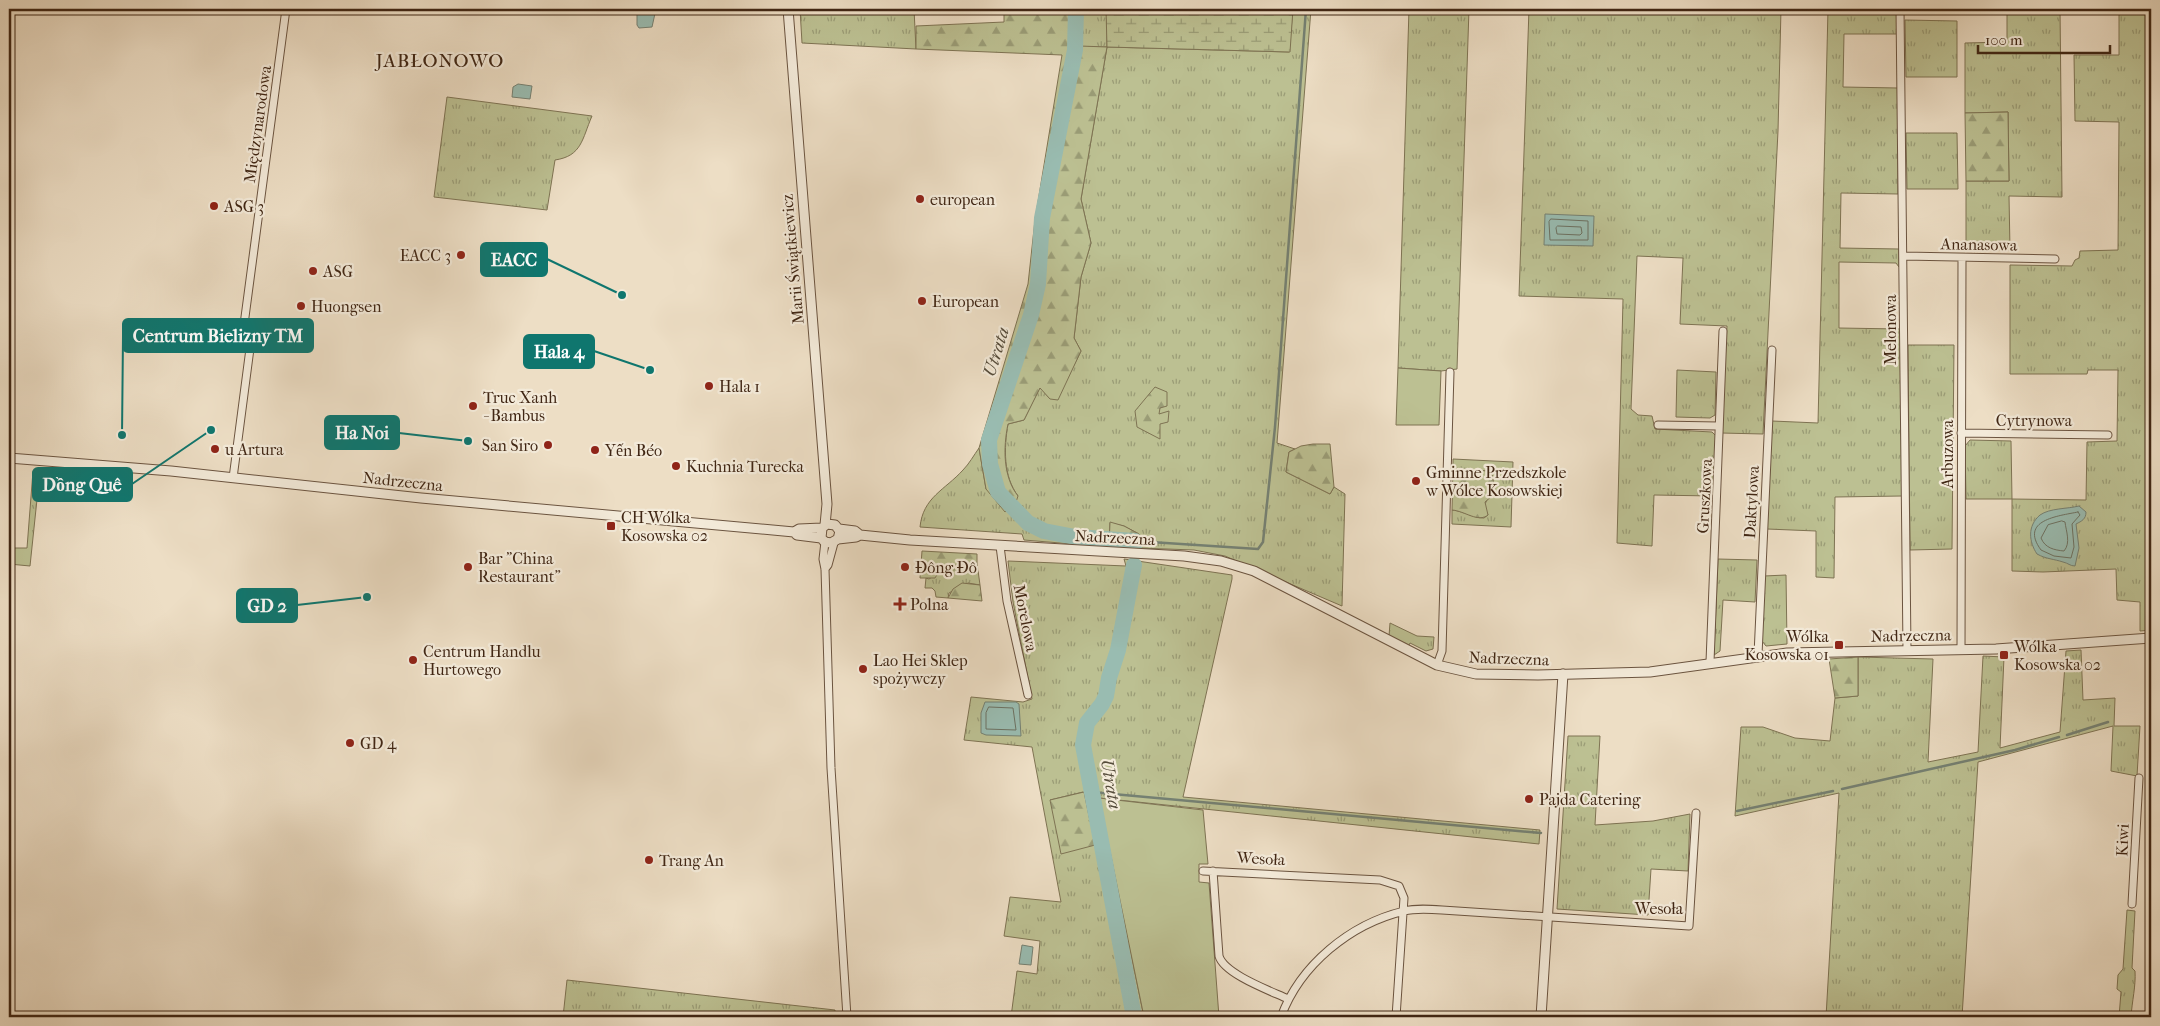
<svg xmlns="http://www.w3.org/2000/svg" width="2160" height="1026" viewBox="0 0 2160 1026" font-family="'IM FELL French Canon',serif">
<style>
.grass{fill:url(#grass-tufts);stroke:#7e7353;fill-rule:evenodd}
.forest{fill:url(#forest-firs);stroke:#7e7353}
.wetland{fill:url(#wetland-marsh);stroke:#7e7353}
.park{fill:#bcc092;stroke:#7e7353}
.water{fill:#99bcb1;stroke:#758072}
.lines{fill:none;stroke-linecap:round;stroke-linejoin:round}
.shore{stroke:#6c7162;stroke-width:1}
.stream{stroke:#758072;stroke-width:2.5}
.river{stroke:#99bcb1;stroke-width:16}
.minor-casing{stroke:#6b5440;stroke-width:9}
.tertiary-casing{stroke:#6b5440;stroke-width:11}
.minor{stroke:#f3ead9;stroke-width:7}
.tertiary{stroke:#f3ead9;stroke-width:9}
.poi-dot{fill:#8f2418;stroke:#f3ead9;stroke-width:2}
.labels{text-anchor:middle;stroke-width:4.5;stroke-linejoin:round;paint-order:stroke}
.street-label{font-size:16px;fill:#402614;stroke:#f3ead9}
.poi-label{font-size:16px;fill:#402614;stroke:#f3ead9;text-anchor:start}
.water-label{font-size:18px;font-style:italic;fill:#564c3b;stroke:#f3ead9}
.quarter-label{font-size:19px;letter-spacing:1px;fill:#402614;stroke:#f3ead9}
.leader{fill:none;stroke:#0f766e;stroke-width:2}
.callout-dot{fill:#0f766e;stroke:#f3ead9;stroke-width:2}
.callout{fill:#0f766e;stroke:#0f766e;stroke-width:2}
.callout-label{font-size:18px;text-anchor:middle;font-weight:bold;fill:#fff}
</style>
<defs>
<pattern id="grass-tufts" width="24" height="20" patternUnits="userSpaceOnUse" patternTransform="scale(1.25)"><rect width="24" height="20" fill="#bcc092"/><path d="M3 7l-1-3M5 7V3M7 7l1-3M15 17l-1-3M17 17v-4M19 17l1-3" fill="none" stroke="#9a9c76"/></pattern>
<pattern id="forest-firs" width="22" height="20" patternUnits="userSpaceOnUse" patternTransform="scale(1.25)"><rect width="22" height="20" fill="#bcc092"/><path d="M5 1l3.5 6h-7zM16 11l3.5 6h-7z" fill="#9a9c76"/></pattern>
<pattern id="wetland-marsh" width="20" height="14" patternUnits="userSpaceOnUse" patternTransform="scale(1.25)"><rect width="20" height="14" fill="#bcc092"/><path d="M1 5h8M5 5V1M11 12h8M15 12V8" fill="none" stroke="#9a9c76"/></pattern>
</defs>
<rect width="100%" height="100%" fill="#eddec5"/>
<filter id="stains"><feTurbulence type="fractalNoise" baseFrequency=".004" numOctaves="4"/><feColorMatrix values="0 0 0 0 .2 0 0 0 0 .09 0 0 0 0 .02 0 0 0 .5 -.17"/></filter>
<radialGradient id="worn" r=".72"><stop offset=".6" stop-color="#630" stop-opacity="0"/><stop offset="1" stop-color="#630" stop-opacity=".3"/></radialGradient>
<path class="grass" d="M800,9h114l2,40 -114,-6z
M1080,9h27v38l182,5 4,-43h18l-34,434 18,6 -6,3 -3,20 44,22 4,-7 11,7 -3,112 -117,-50 -31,-6 -55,-2v-14l-15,-8 -14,-3 -1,24 -85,-7 -2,-6 -102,-7c3,-30 25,-37 43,-57 6,-6 11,-15 16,-22l7,41 32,7c-15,-20 -14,-48 -10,-72l16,-4 16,-33 10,12 16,-18 15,-30 -7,-13 7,-61 10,-34 -10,-44 26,-152h-28z
M1409,9h60l-12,360 -16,2 -43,-3z
M1529,9h252l-3,122 -15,303 -42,-1 6,-107 -47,-2 3,-66 -46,-2 -6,153 7,6 14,1 3,13 57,3 4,4 -3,60 -59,-1 -2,51 -35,-3 6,-244 -104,-3z
M1828,9h69v25h-53l-1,53 55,1v106l-57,-1 -1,55 59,1v18l-3,-4 -57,-1v66l61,1 2,167 -67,1 -1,81 -18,-1v-46l-49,-2 5,-108 46,2z
M2007,9h53l2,188 -53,-1 1,54 -41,-1 -3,-4v-64h43l-1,-69 -43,1v-70l42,-1z
M2119,9h32v621l-11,1v-29l-23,-2 -1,-31 -73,3 -31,-1v-72h-46l-1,-53 5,-6 41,1 1,58 74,1 1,-58 30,-1 1,-71h-30l-1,4h-77v-109l62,1 3,-6 4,-2 1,-7 38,-1 1,-128 -44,-1 -1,-66h45z
M1905,20l52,1v56h-51z
M447,97l145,19c-10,23 -10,40 -37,44l-8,50 -113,-13z
M1906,133h51l1,56h-51z
M1908,345h46l-2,204 -42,1z
M1677,370l39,2 -1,43 -5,3 -34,-1z
M1453,459l60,3 -2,65 -59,-3v-14c12,1 20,8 32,8l4,-3 -4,-9 4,-8v-27l-35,-2z
M33,471h7l-10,95 -21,-2v-16h18z
M1124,559l108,16v4l-49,218 357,33 -1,14 -440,-46 45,219h-133l6,-46 20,3 3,-33 -36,-5 6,-39 51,5 -29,-155 -68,-7 7,-43 52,5 9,-3 -19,-97 -5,-41 118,5zM1083,792l7,29 7,15 -47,-36z
M1718,559l39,1 -2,42 -32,-2 -3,51 -6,4z
M977,563l3,22 -12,-2 -19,10 -1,5 -12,-1 -1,-6 -3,-3h-7l1,-10 3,1c15,-10 30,-15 48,-16z
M1786,575l1,69 -21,2 -4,-5 2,-65z
M1390,623l27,13 17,1 -1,12 -7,2 -16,-8 -2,4 -19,-11z
M2081,650l2,50 32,-2 -1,28h26l-3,50 -26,-5 2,-45 -135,36 -16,255h-136l13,-224 -104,23 6,-89h22l32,11 35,3 5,-43 23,-2v-39l75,2 -5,103 50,-10 5,-96 21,1 -4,91 60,-16 6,-81z
M1568,736h32l-5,89 58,-4 37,-7 -2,57 -37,-2 -3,46 -91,-6z
M2127,910l8,1 -3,57 3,3c1,15 -3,30 -4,46h-12l2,-25 -4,-3 1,-14 5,-6z
M567,980l268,30v7h-272z"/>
<path class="forest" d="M1004,9h76v37l27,1 -26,152 10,44 -10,34 -7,61 7,13 -23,49 -8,-1 -10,-11 -16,32 -16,4c-5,24 -5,53 10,72l-2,6 -11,10 -19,-23 -7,-41 49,-164 7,-64 27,-165 -146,-6v-23l88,-4z
M2008,112l1,69h-43l-1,-68z
M1155,387l12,5v14l-7,2 -1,6 10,-3 -1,11 -8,2v15l-23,-12 -2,-16z
M1313,444h17l4,43 -4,7 -44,-22 3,-20 12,-6z
M1453,469l35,2 4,3 3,16 -3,6 -7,6 3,13c-10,8 -23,-4 -36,-5z
M1110,522l14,4 15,8v14l-30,-1z
M922,551l55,3v9c-13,1 -36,3 -42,15h-15z
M962,583l18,2 2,16 -34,-3 5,-9z
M1858,657v39l-23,2 -6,-39z
M1084,792l6,29 7,15 2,8 -38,10 -11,-54z"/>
<path class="wetland" d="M1106,9h187l-3,43 -183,-5z"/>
<path class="park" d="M1398,368l43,3 -2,54h-43z
M1099,798l104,12 5,54h-9v18l10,1 10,134h-75z"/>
<path class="water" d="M637,9h19l-4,18 -13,1 -2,-3z
M518,84l14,2 -2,13 -18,-2 1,-10z
M1545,214l49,2 -1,30 -49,-1z
M2079,506l7,6c0,7 -4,9 -10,12l3,24 -4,18c-5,0 -7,-3 -12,-4 -9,-3 -17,-3 -26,-8 -8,-12 -10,-28 3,-39 10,-7 27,-6 39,-9z
M985,702h31l3,2 2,32 -35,-1 -5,-2v-20z
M1022,945l11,2 -2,18 -12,-1z"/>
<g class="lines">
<path class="shore" d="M1551,219l37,2v19h-38l-1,-18z
M1558,226l23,1 1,6 -2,2 -23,-1 -1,-6z
M2078,512l2,3 -8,9 2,23 -3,11 -17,-2 -13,-6c-22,-30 17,-34 37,-38z
M2062,521l3,1c1,9 6,21 -1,29 -10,-1 -19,-3 -23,-13l7,-13z
M989,707l24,1 3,22 -30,-1v-16z"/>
<path class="stream" d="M1135,541l123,8 5,-7 12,-115 31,-418
M2067,735l41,-13
M1842,789l173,-39 44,-13
M1091,792l450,41
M1737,811l96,-20"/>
<path class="river" d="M1076,9l-1,41 -33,168 -4,66 -7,31 -42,125 1,24 8,28 30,31 16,8 31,6 60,4 -1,5
M1134,1017l-51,-272 4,-22 15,-19 4,-8 3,-18 9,-28 16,-85"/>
<g class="minor-casing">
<path id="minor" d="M1900,9l7,641
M1904,256l151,3
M1658,425l60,1
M1961,433l147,2
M233,478l18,-137 -8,-9 43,-323
M825,542l-2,17 2,10 6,199 16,249
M1000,546l7,55 21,94
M825,569l3,-4 6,-22
M1961,650l1,-392
M1758,655l14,-305
M1710,662l13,-331
M1437,665l5,-14 8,-279
M1203,871l177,9 19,6 5,12 -8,119
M1213,871l6,85c5,18 52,35 69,43
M2132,904l7,-126
M1281,1017c19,-52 69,-93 123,-106 12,-3 25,-2 38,-1l247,16 7,-113"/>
</g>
<g class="tertiary-casing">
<path id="tertiary" d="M788,9l39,495 -2,21
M9,458l162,13 250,27 373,34 3,3 24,3
M839,529l16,2 5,4
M794,532l5,-3 23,-1
M838,539l2,-8 -5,-6 -8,-1 -5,4 -1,10 4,4 6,1 7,-4 18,-2 4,-2 50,5 274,16 37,5 33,10 183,94 39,9 62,1 112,-3 137,-19 209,-4 155,-11
M1541,1017l22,-343"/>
</g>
<use href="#minor" class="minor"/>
<use href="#tertiary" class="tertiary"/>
</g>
<g class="poi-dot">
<circle cx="920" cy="199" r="5"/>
<circle cx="214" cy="206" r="5"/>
<circle cx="461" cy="255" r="5"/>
<circle cx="313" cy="271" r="5"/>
<circle cx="922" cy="301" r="5"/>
<circle cx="301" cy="306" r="5"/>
<circle cx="709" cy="386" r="5"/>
<circle cx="473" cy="406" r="5"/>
<circle cx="548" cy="445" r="5"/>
<circle cx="215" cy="449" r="5"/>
<circle cx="595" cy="450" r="5"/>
<circle cx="676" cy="466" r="5"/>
<circle cx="1416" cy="481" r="5"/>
<rect x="606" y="521" width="10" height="10" rx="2.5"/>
<circle cx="468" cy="567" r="5"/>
<circle cx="905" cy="567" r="5"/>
<path d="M897.5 596.5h5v5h5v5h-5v5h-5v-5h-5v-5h5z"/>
<rect x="1834" y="640" width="10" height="10" rx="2.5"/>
<rect x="1999" y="650" width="10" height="10" rx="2.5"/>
<circle cx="413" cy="660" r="5"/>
<circle cx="863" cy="669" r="5"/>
<circle cx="350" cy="743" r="5"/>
<circle cx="1529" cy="799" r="5"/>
<circle cx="649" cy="860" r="5"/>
</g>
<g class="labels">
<g class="street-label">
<text transform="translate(257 124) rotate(-82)" y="6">Międzynarodowa</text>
<text transform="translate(1979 244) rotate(1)" y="6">Ananasowa</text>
<text transform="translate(792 259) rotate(-95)" y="6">Marii Świątkiewicz</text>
<text transform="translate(1890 330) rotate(-90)" y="6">Melonowa</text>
<text x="2034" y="426">Cytrynowa</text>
<text transform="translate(1947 454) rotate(-90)" y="6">Arbuzowa</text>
<text transform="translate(403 481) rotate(6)" y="6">Nadrzeczna</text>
<text transform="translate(1704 496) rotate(-87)" y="6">Gruszkowa</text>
<text transform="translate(1751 502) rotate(-87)" y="6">Daktylowa</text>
<text transform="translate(1115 537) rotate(3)" y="6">Nadrzeczna</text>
<text transform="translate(1026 618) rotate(79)" y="6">Morelowa</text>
<text transform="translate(1911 635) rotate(-1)" y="6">Nadrzeczna</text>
<text transform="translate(1509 658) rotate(2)" y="6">Nadrzeczna</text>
<text transform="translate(2122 840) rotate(-87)" y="6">Kiwi</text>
<text transform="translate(1261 858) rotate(3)" y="6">Wesoła</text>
<text x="1659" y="914">Wesoła</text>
</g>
<g class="poi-label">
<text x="930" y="205">european</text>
<text x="224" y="212">ASG 3</text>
<text x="451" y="261" text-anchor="end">EACC 3</text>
<text x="323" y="277">ASG</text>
<text x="932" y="307">European</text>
<text x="311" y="312">Huongsen</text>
<text x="719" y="392">Hala 1</text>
<text x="483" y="403">Truc Xanh<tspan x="483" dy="18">- Bambus</tspan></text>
<text x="538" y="451" text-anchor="end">San Siro</text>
<text x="225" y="455">u Artura</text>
<text x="605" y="456">Yến Béo</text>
<text x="686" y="472">Kuchnia Turecka</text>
<text x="1426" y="478">Gminne Przedszkole<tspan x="1426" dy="18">w Wólce Kosowskiej</tspan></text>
<text x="621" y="523">CH Wólka<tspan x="621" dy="18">Kosowska 02</tspan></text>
<text x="478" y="564">Bar "China<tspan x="478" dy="18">Restaurant"</tspan></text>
<text x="915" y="573">Đông Đô</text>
<text x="910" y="610">Polna</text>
<text x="1829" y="642" text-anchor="end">Wólka<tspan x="1829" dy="18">Kosowska 01</tspan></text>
<text x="2014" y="652">Wólka<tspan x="2014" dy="18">Kosowska 02</tspan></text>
<text x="423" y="657">Centrum Handlu<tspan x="423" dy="18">Hurtowego</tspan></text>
<text x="873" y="666">Lao Hei Sklep<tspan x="873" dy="18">spożywczy</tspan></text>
<text x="360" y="749">GD 4</text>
<text x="1539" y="805">Pajda Catering</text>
<text x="659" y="866">Trang An</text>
</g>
<g class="water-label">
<text transform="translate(996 352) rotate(-73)" y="6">Utrata</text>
<text transform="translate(1111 784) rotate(80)" y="6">Utrata</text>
</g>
<g class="quarter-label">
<text x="440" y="67">JABŁONOWO</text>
</g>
</g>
<path class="leader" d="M622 295L547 259M122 435L123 336M650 370L594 351M468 441L399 433M211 430L132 484M367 597L297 605"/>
<g class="callout-dot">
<circle cx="622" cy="295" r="5"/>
<circle cx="122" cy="435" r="5"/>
<circle cx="650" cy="370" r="5"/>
<circle cx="468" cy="441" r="5"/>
<circle cx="211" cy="430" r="5"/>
<circle cx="367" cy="597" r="5"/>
</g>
<g class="callout">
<rect x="481" y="243" width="66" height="33" rx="5"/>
<rect x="123" y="319" width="190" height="33" rx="5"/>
<rect x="524" y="335" width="70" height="33" rx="5"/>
<rect x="325" y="416" width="74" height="33" rx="5"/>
<rect x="33" y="468" width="99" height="33" rx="5"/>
<rect x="237" y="589" width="60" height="33" rx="5"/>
</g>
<g class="callout-label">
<text x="514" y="266">EACC</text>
<text x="218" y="342">Centrum Bielizny TM</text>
<text x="559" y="358">Hala 4</text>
<text x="362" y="439">Ha Noi</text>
<text x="82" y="491">Dồng Quê</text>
<text x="267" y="612">GD 2</text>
</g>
<rect width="2160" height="1026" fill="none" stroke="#eddec5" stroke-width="30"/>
<rect x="10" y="10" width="2140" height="1006" fill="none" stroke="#402614" stroke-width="2.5"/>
<rect x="15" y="15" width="2130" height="996" fill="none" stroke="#402614"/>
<path d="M1978 45v8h132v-8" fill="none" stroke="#402614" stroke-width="2.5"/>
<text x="1985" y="45" font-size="15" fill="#402614" stroke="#f3ead9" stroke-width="4" paint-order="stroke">100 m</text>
<rect width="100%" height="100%" filter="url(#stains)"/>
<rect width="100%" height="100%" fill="url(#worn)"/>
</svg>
